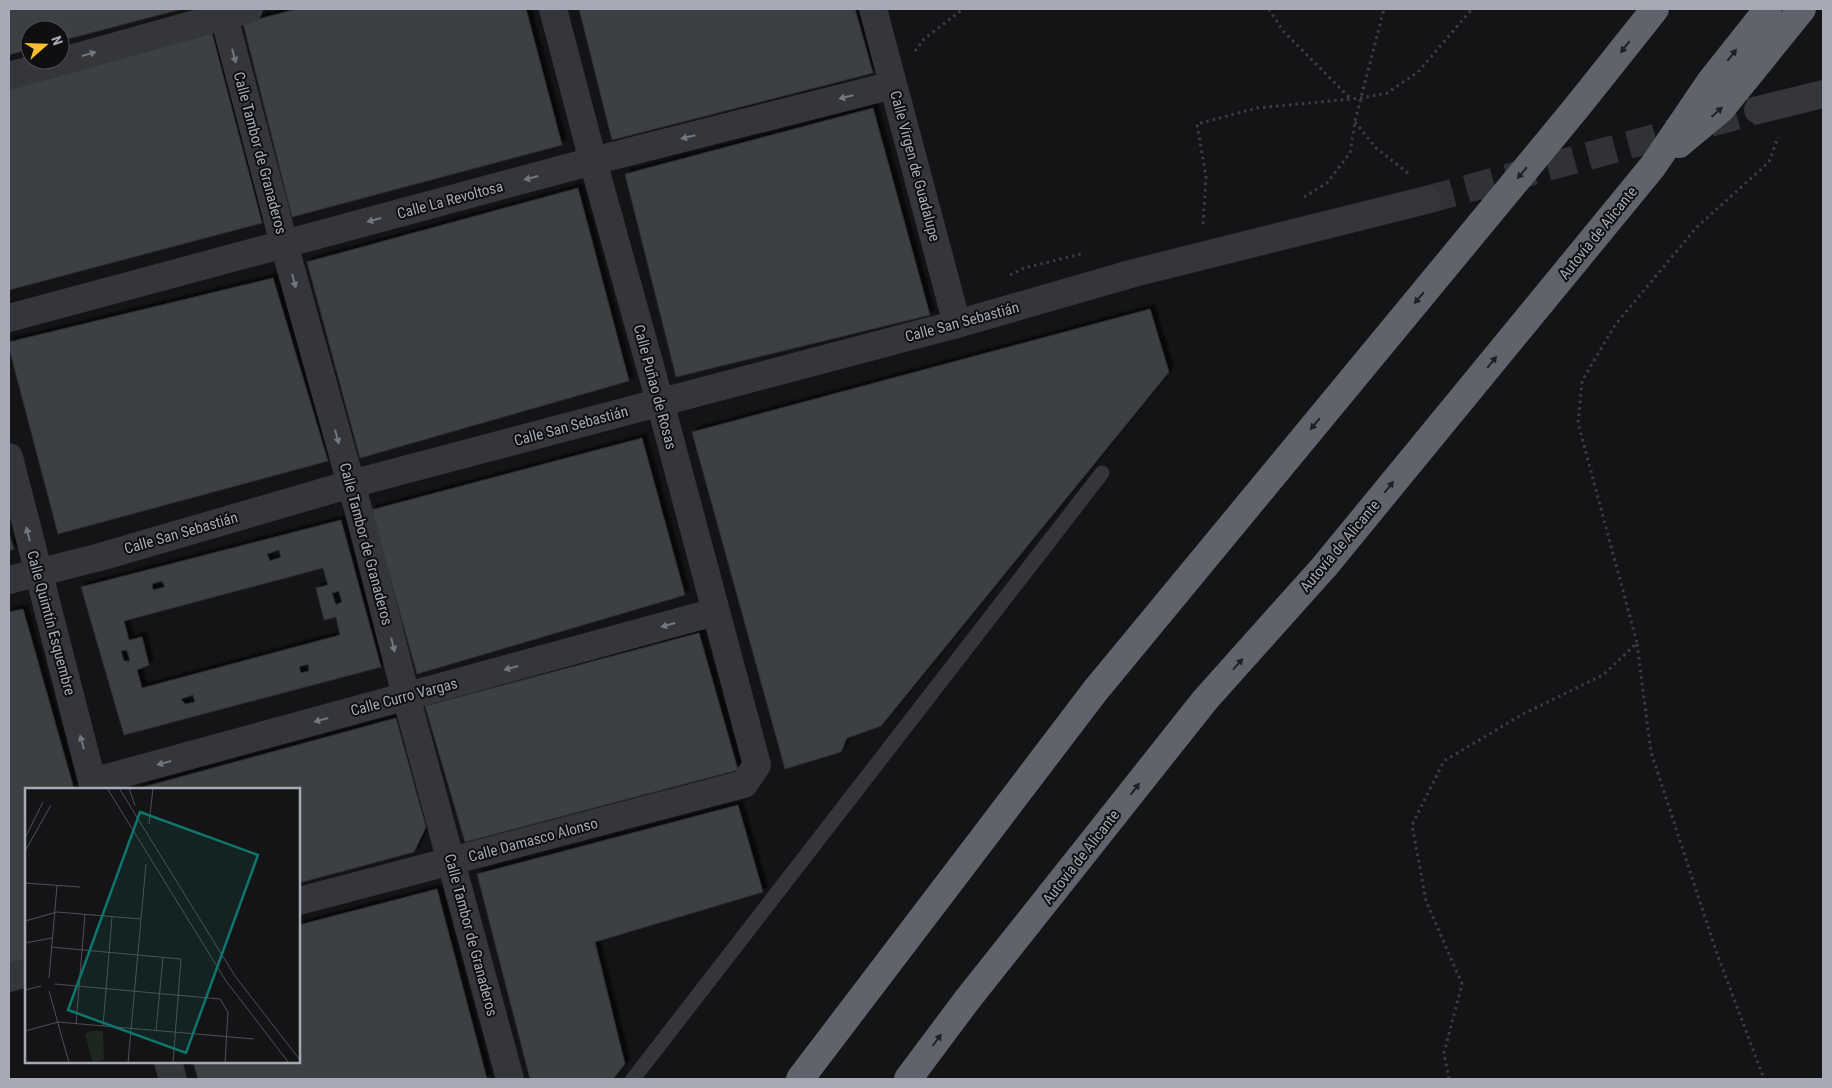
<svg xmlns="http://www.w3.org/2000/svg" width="1832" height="1088" viewBox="0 0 1832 1088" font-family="'Roboto Condensed',sans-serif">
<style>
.building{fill:#3e3f43;stroke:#2e2e32;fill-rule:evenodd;filter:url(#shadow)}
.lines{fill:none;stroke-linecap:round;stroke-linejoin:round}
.minor-tunnel{stroke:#313236;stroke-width:28;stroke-dasharray:28 14;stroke-linecap:butt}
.path{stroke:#3b3d42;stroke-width:3;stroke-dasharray:2.5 4;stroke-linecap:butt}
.service{stroke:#35363b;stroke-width:15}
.minor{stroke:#35363b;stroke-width:28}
.motorway{stroke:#61636c;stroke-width:28}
.oneway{fill:#1f2023}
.oneway2{fill:#73767f}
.labels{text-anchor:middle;stroke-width:4;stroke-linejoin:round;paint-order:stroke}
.street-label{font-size:15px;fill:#a6aab7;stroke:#0f0f11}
.inset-road{fill:none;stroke:#4e5056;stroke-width:1}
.view{fill:#0f766e;fill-opacity:0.15;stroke:#0f766e;stroke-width:2.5}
.inset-edge{fill:none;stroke:#a6aab7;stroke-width:2.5}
</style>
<defs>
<filter id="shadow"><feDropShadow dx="4.5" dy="-4.5" stdDeviation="1" flood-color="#0009"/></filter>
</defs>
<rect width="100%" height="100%" fill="#141416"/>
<path class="building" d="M9,9h173l-122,32v-11h-30v19l-21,6z
M297,9h229l36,136 -270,72 -49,-194z
M579,9h276l18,64 -261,67z
M212,33l50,190 -253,67v-202z
M873,108l57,207 -254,62 -51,-203z
M578,188l51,193 -269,77 -53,-196z
M273,278l55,183 -270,73 -49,-186v-6z
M1150,309l19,63 -288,354 -34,12 -6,14 -56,17 -93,-337z
M642,438l43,157 -268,79 -46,-164z
M341,520l40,147 -257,68 -43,-148zM279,550l2,7 -11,4 -3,-7zM323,568l5,17 -12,3 8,32 12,-3 4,18 -198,53 -5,-18 12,-5 -7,-28 -13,3 -5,-19zM162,581l3,6 -12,3 -1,-6zM339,591l3,11 -6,3 -4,-12zM127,650l3,11h-6l-3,-10zM308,664l1,7 -8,2 -2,-6zM193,695l2,7 -10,2 -4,-5z
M9,533l5,16 -5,2z
M23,609l51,180h-48v172l-17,5v-354z
M699,633l39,137 -273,72 -40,-136z
M396,718l30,109 -12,25 -115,31v-94h-163z
M738,805l25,87 -168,50 30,122 -12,15h-83l-53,-205z
M437,889l50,190h-289l-5,-17h106v-137z"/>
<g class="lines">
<path class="minor-tunnel" d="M1426,200l332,-90"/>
<path class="path" d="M1269,9l14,22 67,67
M915,51l9,-12 39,-30
M1355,122l21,26 32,25
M1304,197l23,-14 23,-30 5,-32 29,-112
M1203,224l3,-47 -9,-53 60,-16 104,-10 26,-5 31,-21 54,-63
M1010,275l14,-7 57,-14
M1637,644l14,108 65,199 48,128
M1449,1079l-5,-26 18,-69 -36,-83 -14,-76 32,-64 79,-47 80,-39 34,-32 -59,-220 4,-42 33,-56 82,-98 72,-65 9,-25"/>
<path class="service" d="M633,1079l469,-606"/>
<path class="minor" d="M222,9l62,235 76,272 46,180 104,383
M873,9l84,315
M9,76l240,-67
M1758,110l65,-16
M9,318l584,-157 300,-76
M9,457l85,332
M9,580l91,-23 251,-73 606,-160 177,-51 292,-73
M92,782l623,-170
M299,901l445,-117 13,-19 -97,-363 -67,-241 -40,-152
M9,978l17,-5
M168,1062l5,17"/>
<path class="motorway" d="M1679,144l42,-35 81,-100
M800,1079l295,-388 482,-584 78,-98
M908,1079l59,-79 238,-300 119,-133 329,-401 57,-84 58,-73"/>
</g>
<defs><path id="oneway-solid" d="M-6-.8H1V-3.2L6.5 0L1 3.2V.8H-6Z" transform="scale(1.25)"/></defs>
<g class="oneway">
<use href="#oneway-solid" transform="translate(1625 47) rotate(128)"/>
<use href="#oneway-solid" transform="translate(1732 55) rotate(-52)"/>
<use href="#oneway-solid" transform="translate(1717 112) rotate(-42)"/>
<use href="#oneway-solid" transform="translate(1522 173) rotate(130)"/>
<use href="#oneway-solid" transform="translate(1419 298) rotate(130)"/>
<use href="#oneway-solid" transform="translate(1492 362) rotate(-51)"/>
<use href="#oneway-solid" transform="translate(1315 424) rotate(130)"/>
<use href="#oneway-solid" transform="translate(1389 487) rotate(-51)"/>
<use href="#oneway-solid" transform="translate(1238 664) rotate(-48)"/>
<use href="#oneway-solid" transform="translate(1135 789) rotate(-52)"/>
<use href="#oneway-solid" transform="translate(937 1040) rotate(-53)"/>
</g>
<g class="oneway2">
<use href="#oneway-solid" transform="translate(89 54) rotate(-16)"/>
<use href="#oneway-solid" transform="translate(234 56) rotate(75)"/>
<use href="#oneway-solid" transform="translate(846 97) rotate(166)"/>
<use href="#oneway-solid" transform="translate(688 137) rotate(166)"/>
<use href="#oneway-solid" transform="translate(531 178) rotate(165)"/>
<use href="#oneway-solid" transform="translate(374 220) rotate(165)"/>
<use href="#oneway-solid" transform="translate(294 281) rotate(75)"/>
<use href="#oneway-solid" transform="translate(337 437) rotate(75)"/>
<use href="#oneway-solid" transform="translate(28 534) rotate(-104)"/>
<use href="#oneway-solid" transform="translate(668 625) rotate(165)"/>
<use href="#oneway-solid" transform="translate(393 645) rotate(76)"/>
<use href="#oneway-solid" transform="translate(511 668) rotate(165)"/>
<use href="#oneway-solid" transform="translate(321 720) rotate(165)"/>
<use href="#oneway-solid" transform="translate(82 742) rotate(-105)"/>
<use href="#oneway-solid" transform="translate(164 763) rotate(165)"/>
</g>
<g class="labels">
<g class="street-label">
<text transform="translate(260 153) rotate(75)" y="5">Calle Tambor de Granaderos</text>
<text transform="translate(915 166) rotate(75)" y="5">Calle Virgen de Guadalupe</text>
<text transform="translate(450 200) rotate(-15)" y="5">Calle La Revoltosa</text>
<text transform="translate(1598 233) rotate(-51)" y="5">Autovía de Alicante</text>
<text transform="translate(962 322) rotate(-15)" y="5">Calle San Sebastián</text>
<text transform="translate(655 387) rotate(75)" y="5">Calle Puñao de Rosas</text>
<text transform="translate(571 426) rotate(-15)" y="5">Calle San Sebastián</text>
<text transform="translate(181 533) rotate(-16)" y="5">Calle San Sebastián</text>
<text transform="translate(366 544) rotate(75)" y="5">Calle Tambor de Granaderos</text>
<text transform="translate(1340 546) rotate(-50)" y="5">Autovía de Alicante</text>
<text transform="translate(51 623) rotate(75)" y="5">Calle Quimtín Esquembre</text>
<text transform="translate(404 697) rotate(-15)" y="5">Calle Curro Vargas</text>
<text transform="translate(533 840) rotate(-15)" y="5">Calle Damasco Alonso</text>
<text transform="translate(1081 857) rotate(-52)" y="5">Autovía de Alicante</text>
<text transform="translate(471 935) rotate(75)" y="5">Calle Tambor de Granaderos</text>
</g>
</g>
<g transform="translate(25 788)">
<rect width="275" height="275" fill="#141416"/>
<path d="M65,243h13l1,29 -10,2 -2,-2 -7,-26z" fill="#1e2620"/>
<path class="inset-road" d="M82,0l119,193 63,82M94,0l116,188 65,84M104,0l6,18M124,36l4,-36M0,50l18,-36M0,63l26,-46M0,95l55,4M0,133l32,-9 84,7M0,155l27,-5M26,159l130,12 -8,104M24,190l8,-92M30,196l165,15 8,13 -3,51M0,202l16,-4M24,203l20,72M51,236l9,-110M78,238l9,-109M0,243l33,-9 196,17M131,243l7,-74M103,275l18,-199"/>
<path class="view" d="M115,24l118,43 -72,198 -118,-43z"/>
<rect width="275" height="275" class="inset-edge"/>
</g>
<rect width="1832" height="1088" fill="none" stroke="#a6aab7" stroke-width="20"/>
<g transform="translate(45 45) rotate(70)"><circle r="24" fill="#0f0f11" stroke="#4b4d53"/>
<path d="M0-4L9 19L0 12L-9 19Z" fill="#f8be2b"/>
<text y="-8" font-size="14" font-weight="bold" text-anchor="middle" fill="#a6aab7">N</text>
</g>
</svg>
